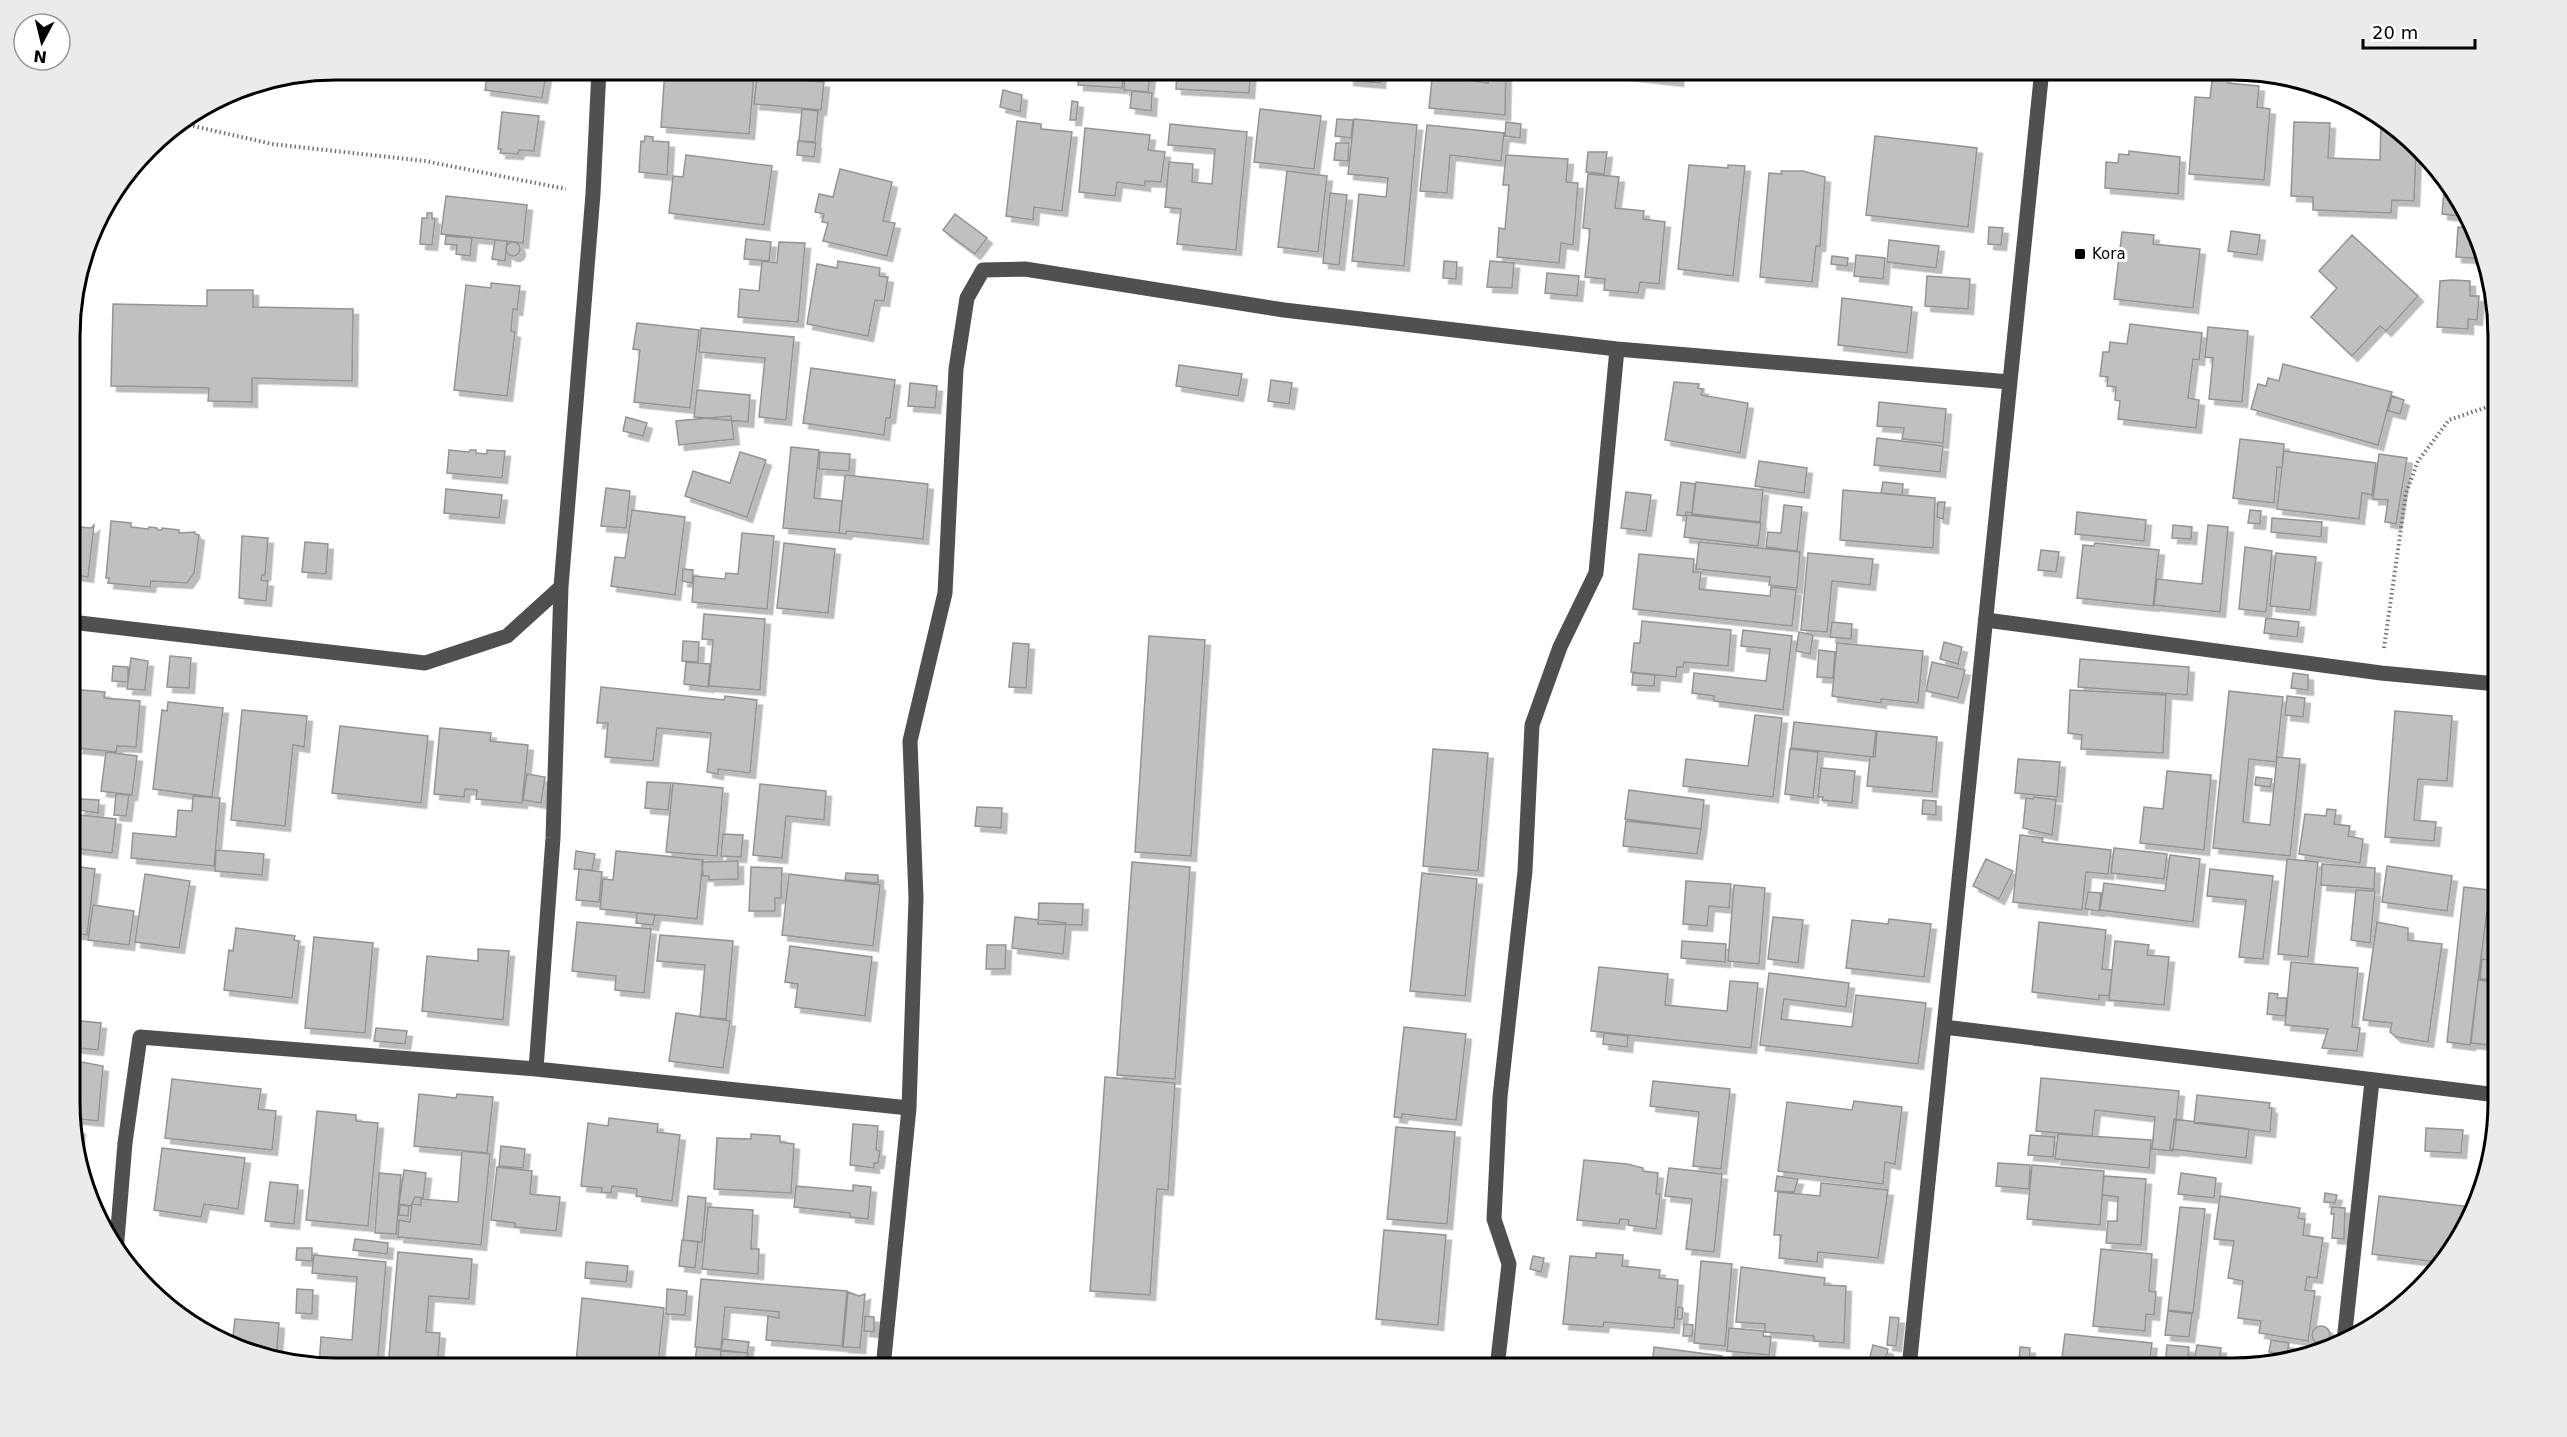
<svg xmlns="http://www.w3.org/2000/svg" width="2567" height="1437" viewBox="0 0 2567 1437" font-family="'DejaVu Sans',sans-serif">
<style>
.building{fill:#c0c0c0;stroke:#949494;stroke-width:1.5;filter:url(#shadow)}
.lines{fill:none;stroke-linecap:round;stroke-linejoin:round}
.path{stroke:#727272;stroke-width:4;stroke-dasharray:1.5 3;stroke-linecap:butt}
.minor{stroke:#505050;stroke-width:15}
.poi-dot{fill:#000;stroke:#fff;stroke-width:2}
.labels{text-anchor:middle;stroke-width:6;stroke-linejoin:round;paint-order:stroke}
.poi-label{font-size:15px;fill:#000;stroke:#fff;text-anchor:start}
.rim{fill:none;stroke:#000;stroke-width:3}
</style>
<defs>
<filter id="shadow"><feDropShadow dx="5.5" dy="5.5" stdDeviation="0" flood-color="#0004"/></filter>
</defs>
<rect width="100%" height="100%" fill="#fff"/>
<path class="building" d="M488,69h59l-5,29 -57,-8z
M665,69l89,6 -5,59 -88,-7z
M1079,69l45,3 -2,16 -44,-3z
M1177,69h74l-2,24 -73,-4z
M1349,69h32l-1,14 -32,-3z
M1433,69h36l-1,11 20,3 1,-14h17l-1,46 -76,-7z
M1535,69h56l-6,4z
M1619,69h60l-1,12 -59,-7z
M2213,71l11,2 4,10 31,3 -2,21 13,2 -6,71 -75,-6 6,-77 15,1z
M1125,74l25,2 -2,16 -24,-2z
M757,77l67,5 -3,28 -67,-6z
M1003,90l19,5 -2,17 -20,-5z
M1132,91l20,2 -1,18 -21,-3z
M1072,101l6,1 -2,18h-6z
M802,109l16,2 -3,31 -16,-1z
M1260,109l61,7 -7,53 -60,-7z
M502,112l37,4 -5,35 -15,-1 -1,4 -18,-1 1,-4h-3z
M1337,119l16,1 -2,18 -16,-2z
M1354,119l63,6 -13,141 -52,-5 7,-67 27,3 2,-19 -40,-4z
M2381,120l35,33 -2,48 -22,-1 -1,13 -78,-3v-13l-22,-1 3,-74 36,1 -2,35 52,2z
M1017,121l24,3v5l31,3 -10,79 -28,-4 -1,13 -27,-4z
M1506,122l15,2 -1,14 -15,-2z
M1170,124l77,8 -11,118 -59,-6 4,-35 -16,-2 4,-45 24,2 -1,18 20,2 3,-35 -47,-4z
M1427,125l77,8 -3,28 -51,-6 -3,38 -27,-2z
M1085,128l65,7 -2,15 17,2 -4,30 -16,-1v5l-28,-4 -2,14 -36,-4z
M645,136l8,1v4l16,1 -2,33 -28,-3 2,-31 3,1z
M1875,136l102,12 -9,79 -102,-12z
M798,141l18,2 -2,14 -17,-2z
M1336,143h13l-1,18 -14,-1z
M2129,151l51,6 -2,37 -73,-6 1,-26 12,1 1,-9 10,1z
M1588,152h19l-3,22 -18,-2z
M686,155l86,11 -8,59 -95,-12 4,-37 10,1z
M1506,155l62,4 -2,23 12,1 -5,62 -12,-2 -2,20 -62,-6 2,-29 6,1 4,-44h-6z
M1689,165l39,3v-3l17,1 -12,110 -55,-7z
M840,169l52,13 -9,39 12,2 -8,33 -64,-15 5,-18 -6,-1 2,-8 -9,-2 4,-18 14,3z
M1287,171l40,5 -9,76 -40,-5z
M1781,171h22l22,6 -5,69h-4l-4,36 -52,-5 9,-104 13,1z
M1588,174l31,3 -4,31 29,3 -1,8 22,3 -6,62 -19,-2 -2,11 -34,-3 1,-11 -20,-2 5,-48 -7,-1z
M2445,180l8,8 15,29 -26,-3z
M1330,193l17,2 -8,70 -16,-2z
M446,196l81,9 -4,38 -82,-9z
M427,213h5v5l3,1 -3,26 -12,-1 2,-26h5z
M955,214l32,24 -12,16 -32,-24z
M1989,227l14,1 -2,17 -13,-1z
M2458,227l15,1 13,31 -30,-2z
M2231,231l29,4 -3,20 -29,-4z
M2122,232l32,3 -1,9 47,5 -7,59 -79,-9z
M2352,235l66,61 -32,35 -6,-5 -28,30 -41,-39 26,-29 -18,-17z
M446,236l26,2 -2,18 -14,-2 1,-9 -12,-1z
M746,239l25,3 -2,19 -25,-2z
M495,240l12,1 -2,20 -13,-2z
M1889,240l50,6 -3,22 -49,-6z
M779,242l26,1 -7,79 -60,-5 2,-28 19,2 3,-30 15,2z
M506 249a7 7 0 1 1 14 0a7 7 0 1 1-14 0Z
M1856,255l29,3 -2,21 -29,-3z
M1832,256l16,2 -1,8 -16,-2z
M838,261l42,7 -1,8 9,1 -4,24 -9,-1 -7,36 -61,-12 10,-60 20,4z
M1444,261l13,1 -1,17 -13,-1z
M1490,261l24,2 -2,25 -25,-1z
M1547,273l32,3 -2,20 -32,-3z
M1927,276l43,3 -2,30 -43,-3z
M2452,280l18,1v15h9l-2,24 -9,-1v10l-31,-2 3,-46z
M491,283l29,3 -3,24 -4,-1 -2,22 4,1 -8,64 -53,-6 12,-105 25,3z
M207,290h46v17l100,2 -1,72 -100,-3v24l-44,-1 1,-13 -98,-2 2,-82 94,2z
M1842,298l70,9 -5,46 -69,-8z
M637,323l62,7 -9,78 -56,-6 6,-52 -7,-1z
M2130,324l72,9 -3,27 -6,-1 -5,39 11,2 -3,28 -78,-9 2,-18 -5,-1 1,-13 -9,-1 1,-9 -8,-1 3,-24h6l1,-10 17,2z
M2208,327l40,4 -6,71 -33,-3 4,-41 -8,-1z
M701,328l93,9 -8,83 -27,-3 6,-59 -66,-6z
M2283,364l109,28 -14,53 -127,-36 7,-25 8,2 2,-8 11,3z
M1179,365l63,9 -4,22 -62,-10z
M811,368l84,12 -5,38h-4l-2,17 -81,-12z
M1271,380l21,3 -3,21 -21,-3z
M1674,382l25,2 -1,4 5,1 -2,6 47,8 -8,50 -75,-13z
M910,383l27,3 -2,22 -27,-2z
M697,390l53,5 -2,27 -54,-5z
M2392,396l12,4 -4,14 -12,-3z
M1879,402l67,7 -3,34 -41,-4 2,-11 -27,-2z
M731,416l3,23 -55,6 -3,-24z
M626,417l21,6 -4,13 -20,-5z
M1877,438l66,8 -3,26 -66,-7z
M2240,439l44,5 -2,24 -5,-1 -3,36 -41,-5z
M791,447l28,3 -5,48 28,3 -3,32 -56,-5z
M449,450l20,2 1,-2h6v3l11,1v-4l18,1 -3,27 -55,-5z
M2284,451l92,12 -4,32 -10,-2 -3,26 -82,-10z
M740,452l26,8 -19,57 -62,-21 8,-25 37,12z
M820,452l30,2 -1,17 -30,-2z
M2379,454l28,4 -11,66 -11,-2 3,-22 -15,-1z
M1759,461l48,7 -3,25 -49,-7z
M845,475l83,9 -5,55 -76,-8 -1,3 -7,-1z
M1681,482l14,2 -3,29 -6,-1 -1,4 -8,-1z
M1696,482l67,8 -3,32 -68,-8z
M1883,482l20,2 -1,11 -21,-2z
M606,488l24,3 -4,37 -25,-2z
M446,489l56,6 -3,23 -55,-5z
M1843,490l92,8 -2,50 -93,-8z
M1626,492l25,3 -5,36 -25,-3z
M1938,502h7l-2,17 -6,-2z
M1784,505l18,2 -5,44 -31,-4 2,-15 13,1z
M632,510l53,7 -10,78 -64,-9 4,-29 10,1z
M2250,510l11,1 -1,13 -12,-1z
M2077,512l69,8 -2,21 -69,-7z
M1687,515l74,8 -3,23 -74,-9z
M2272,518l50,4 -1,15 -50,-5z
M111,521l20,2v4l17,2 1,-2 8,1 1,2h4v-2l17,2v3l16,-1v2l4,1 -5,38 -7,10 -36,-2 -1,6 -42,-4 1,-5h-3z
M71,522l9,1 -1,4 12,1 3,-3 -6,52 -13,-2 -1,5h-3z
M2173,525l19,2 -1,12 -19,-1z
M2208,525l20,2 -8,85 -66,-7 3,-26 45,5z
M742,533l32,3 -7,73 -75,-7 2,-26 31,3 1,-6 12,1z
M242,536l26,2 -3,37h-3l-1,5 7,1 -2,20 -27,-3z
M305,542l23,2 -2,30 -24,-2z
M1699,542l101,10 -3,36 -28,-3 1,-8 -74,-8z
M784,543l51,6 -7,64 -51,-5z
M2095,543l64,7 -6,56 -76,-8 6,-53 11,1z
M2245,547l27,4 -6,61 -27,-3z
M2041,550l18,2 -3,20 -18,-2z
M1808,553l65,6 -3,26 -38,-4 -5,51 -26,-2z
M2276,553l40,4 -6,53 -40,-4z
M1639,554l55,5 -1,13h8l-2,17 71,7 1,-9 25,3 -4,36 -159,-17z
M683,569l10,1 -1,13 -10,-2z
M704,614l61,5 -5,71 -51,-4 4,-46 -11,-1z
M2266,618l33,4 -2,15 -33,-4z
M1642,621l89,9 -3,36 -44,-4 -1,5h-6l-1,10 -45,-5 3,-29h6z
M1832,622l20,2 -1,15 -21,-2z
M1743,630l49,6 -9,74 -69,-9v-5l-22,-3 2,-20 72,8 4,-32 -29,-3z
M1799,632l14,3 -3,19 -14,-3z
M1149,636l56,4 -14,216 -56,-4z
M683,641l16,1 -1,20 -16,-1z
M1944,642l18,5 -4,17 -18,-5z
M1013,643l16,1 -3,44 -17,-1z
M1837,643l86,8 -5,52 -37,-4v4l-49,-7z
M1819,650l16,2 -2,26 -16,-1z
M170,656l21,2 -2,30 -22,-1z
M131,658l17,3 -3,29 -18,-1z
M2080,659l109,8 -2,28 -109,-8z
M686,662l24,2 -2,23 -24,-3z
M1932,662l33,8 -7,28 -32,-7z
M113,666l15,1v15l-16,-1z
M1633,673l22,2 -1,11 -22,-1z
M2293,673l15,2v15l-17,-2z
M601,687l123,13 1,-4 32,4 -7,73 -32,-4v5l-11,-2 4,-39 -54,-5 -4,33 -48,-4 3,-34h-11z
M71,689l34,3 -1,6 36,3 -4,46 -19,-1 -1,6 -39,-4 1,-6h-7z
M2070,690l96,5 -3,58 -82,-4 1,-14 -14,-2z
M2229,691l54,6 -7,65 -27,-3 -6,63 27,3 7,-68 23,2 -10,97 -77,-8z
M2287,696l18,2 -2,19 -18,-2z
M168,702l55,6 -11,89 -59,-8 9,-79 5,1z
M242,710l65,6 -3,31 -11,-2 -8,81 -54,-6z
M2395,711l57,5 -5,65 -29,-2 -4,41 22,2 -2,19 -49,-4z
M1755,715l27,3 -9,79 -90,-11 3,-27 62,7z
M1794,722l82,9 -3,26 -82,-9z
M340,726l88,10 -7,67 -89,-10z
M440,728l51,5 -1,8 38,4 -6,58 -46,-4 1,-9 -12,-1 -1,8 -30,-3z
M1877,731l60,6 -5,55 -65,-6 3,-29h5z
M1433,749l55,4 -10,118 -55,-5z
M1790,749l28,3 -5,46 -28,-4z
M106,752l31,4 -5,39 -31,-4z
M2018,759l42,3 -3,35 -42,-4z
M1821,768l34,3 -3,32 -30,-3 1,-3h-5z
M2167,771l44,4 -7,75 -64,-7 4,-36 19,2z
M527,774l18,3 -4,26 -18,-3z
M2256,777l16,2 -2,8 -15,-2z
M647,782l24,1 -3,27 -23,-2z
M673,783l50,5 -6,68 -51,-4z
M760,784l66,7 -2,29 -38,-4 -4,42 -29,-3z
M1629,790l75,10 -3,29 -76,-10z
M116,794l13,1 -3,21 -12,-1z
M193,796l27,2 -6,68 -83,-8 2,-25 43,4 2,-27 14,1z
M2034,797l22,3 -4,35 -29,-7 3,-30 7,1z
M81,799l18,1 -1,13 -19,-3z
M1923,800l13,1v14l-14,-1z
M977,807l25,1 -1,20 -26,-2z
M2327,809l9,1 -2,14 16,2 -2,10 15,3 -3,24 -61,-9 6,-40 21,2z
M71,814l45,5 -4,34 -41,-5z
M1626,821l75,8 -4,25 -74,-8z
M723,834l20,1 -2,22 -20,-1z
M2020,835l23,3 -1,4 69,8 -3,24 -22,-2 -4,38 -69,-8z
M2114,848l53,6 -3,25 -53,-6z
M216,850l48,4 -2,21 -47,-4z
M576,851l19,3 -3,16 -18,-1z
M616,851l87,9 -6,59 -97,-10 3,-30 10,1z
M2170,855l30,4 -7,63 -93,-12 4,-27 61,8z
M1986,859l27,12 -14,28 -26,-13z
M2287,859l31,3 -10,95 -30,-3z
M738,861v18l-29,1v-4h-6l-1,-14z
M1132,862l58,5 -15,212 -58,-4z
M2322,864l53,4 -1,21 -53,-4z
M71,866l24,3 -8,66 -16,-2z
M2387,866l65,10 -5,35 -65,-9z
M751,867l31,1 -1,30h-6v13h-26z
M579,869l23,3 -3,30 -23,-2z
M2210,869l63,7 -10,83 -24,-2 7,-57 -39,-4z
M846,873l32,2v8l-33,-3z
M1422,873l55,6 -12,117 -55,-5z
M145,874l45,7 -11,67 -44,-6z
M789,874l91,11 -7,61 -91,-11z
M1686,881l45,3 -2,24 -20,-2 -2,20 -24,-2z
M1734,885l31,3 -6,76 -31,-3z
M2464,887l33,4v21l-10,-1 -17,134 -23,-3z
M2356,890l19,1 -5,52 -19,-3z
M2088,892l13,1 -2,18 -14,-2z
M1039,903l44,1 -1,21 -44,-1z
M93,905l41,6 -5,34 -41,-5z
M637,913l18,2 -2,10 -17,-2z
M1015,917l51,6 -3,31 -51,-6z
M1773,917l30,3 -5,43 -30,-4z
M1889,919l42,5 -7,53 -78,-9 6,-48 36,4z
M577,922l74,7 -7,64 -29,-3 1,-14 -44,-5z
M2039,922l67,8 -4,39 10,1 -3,26 -10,-1v5l-67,-8z
M2377,922l31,6v12l34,4 -14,98 -32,-5 -6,-5 2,-9 -29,-3z
M236,928l59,8 -1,4 5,1 -7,57 -68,-8 5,-40 4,1z
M660,935l73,6 -7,78 -26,-2 5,-52 -48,-4z
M314,937l59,6 -8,90 -60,-5z
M1682,941l44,3 -1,18 -44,-4z
M2115,941l34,4 -2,10 22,2 -5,48 -55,-5z
M987,945h19l-1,24h-19z
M790,946l82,11 -7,59 -70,-9 3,-23 -13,-2z
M478,949l31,2 -6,69 -81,-9 5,-55 51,5z
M2482,959l14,2 -2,19 -14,-1z
M2291,962l67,6 -6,59 8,1 -3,23 -35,-3 6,-19 -43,-4z
M1599,967l69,7 -3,31 62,6 3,-30 28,2 -7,65 -160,-17z
M1769,973l80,10 -3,24 -62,-8 -3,20 71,8 4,-32 70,8 -8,61 -158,-19z
M2478,980l19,2v64l-26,-3z
M2269,993l9,1 -1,4h10l-2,18 -18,-2z
M676,1013l54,8 -7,47 -54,-7z
M71,1020l30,3 -3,27 -27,-3z
M1404,1027l62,7 -10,86 -54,-6v4l-8,-1z
M376,1028l31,3 -2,13 -31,-3z
M1604,1033l24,3 -1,11 -24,-3z
M71,1060l32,6 -5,55 -27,-3z
M1105,1077l70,6 -7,107 -11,-1 -7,106 -60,-4z
M2041,1078l138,13 -6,60 -21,-2 3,-32 -60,-7 -3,26 -56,-5z
M172,1079l89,10 -3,20 18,2 -4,39 -107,-12z
M1653,1081l77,8 -9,80 -28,-3 6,-54 -49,-6z
M419,1094l37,4 1,-4 36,3 -6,56 -73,-7z
M2197,1095l73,8 -1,5h3l-2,24 -76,-9z
M1854,1101l48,6 -7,57 -10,-2 -2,22 -105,-13 9,-69 65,8z
M317,1111l39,4v6l22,2 -10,103 -62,-6z
M609,1118l49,6 -1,8 23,3 -8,66 -36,-5 1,-7 -25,-3 -1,7 -10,-1 1,-4 -21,-2 7,-63 20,3z
M2174,1119l75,10 -3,29 -76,-9z
M853,1124l25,2 -2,24 4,1 -2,12h-4v5l-24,-3z
M1396,1127l59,5 -8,92 -60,-5z
M71,1128l9,1 -3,22 -6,-15z
M2426,1128l37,2 -2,23 -36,-2z
M751,1134l29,2v6l14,2 -3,49 -77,-4 3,-51 34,1z
M2058,1134l93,6 -2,28 -94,-9z
M2030,1135l25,2 -2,20 -25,-2z
M501,1146l24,3 -2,19 -24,-2z
M162,1148l83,10 -7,51 -34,-5 -3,13 -47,-7z
M462,1151l28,3 -9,91 -83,-8 1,-17 11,2 2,-18 9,1v-6l37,3z
M1584,1160l43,4 16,4v3l15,2 -2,21h4l-4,35 -28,-4 1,-5 -9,-1 -1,5 -42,-4z
M1998,1163l32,2 -1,24 -33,-3z
M2032,1165l72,6 -4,54 -73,-6z
M497,1167l35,4 -2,23 30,3 -4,34 -41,-4v-4l-24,-3z
M1669,1168l53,6 -8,78 -28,-3 6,-50 -27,-3z
M404,1170l22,3 -3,25 -8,-1 -4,9 -12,-2z
M379,1173l22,2 -5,59 -21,-1z
M2181,1173l35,5 -2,20 -36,-4z
M1777,1176l21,3 -4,13 -19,-1z
M2104,1176l42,3 -5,66 -35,-2 2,-22h9l1,-24 -16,-2z
M270,1182l28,3 -4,39 -29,-3z
M1821,1183l67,7 -10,68 -60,-6 -1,10 -38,-4 2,-23h-7l4,-43 42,4z
M853,1185l18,2 -3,32 -18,-2v-4l-56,-6 2,-21 57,5z
M2325,1193l12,2 -2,8 -11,-1z
M688,1196l18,2 -4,44 -19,-2z
M2220,1196l80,12 -2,10 7,1 -2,16 20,3 -6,40 -10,-1 -2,13 10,1 -7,50 -49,-8 2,-12 -23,-3 5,-37 -15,-3 6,-37 -20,-2z
M2379,1196l92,11 -8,28 -26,27 -65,-8z
M400,1205l9,1 -1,10 -9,-1z
M708,1207l45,3 -2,39h8l-1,25 -56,-5z
M2180,1207l25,2 -12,104 -25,-3z
M2332,1207l13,1 -1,31 -12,-1 2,-24h-3z
M1384,1230l62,5 -8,90 -62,-6z
M355,1239l33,4 -1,11 -34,-4z
M682,1240l16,2 -3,26 -16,-2z
M297,1248h15v13l-16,-1z
M2101,1249l51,5 -3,37 7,1 -2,23 -8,-1 -1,17 -52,-5z
M398,1252l74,7 -3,40 -40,-3 -3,36 14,1 -3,35h-49z
M1596,1253l27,2 -1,11 38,4 -1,8 19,2 -4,48 -70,-6 -1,5 -40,-3 7,-68 26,2z
M314,1255l72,7 -9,106 -58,-2 2,-29 31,3 5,-63 -45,-4z
M1533,1256l11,2 -3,14 -11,-3z
M1701,1261l31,3 -7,82 -31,-3z
M586,1262l42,4 -2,16 -41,-4z
M1741,1267l84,11 -1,7 22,1 -2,57 -30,-2v-5l-49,-4v-8l-29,-2z
M701,1279l146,12 -5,55 -76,-6 2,-24 11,2v-6l-54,-5 -4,42 -26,-2z
M297,1289l16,1 -1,24 -16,-1z
M667,1289l20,2 -2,24 -19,-1z
M848,1292l11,4 6,-2 -5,54 -17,-1z
M582,1298l82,10 -6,56 -59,-6 -1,8 -22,-3z
M1678,1307l5,1 -1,11h-5z
M2168,1311l24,3 -3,23 -24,-2z
M865,1316l9,1v15l-10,-1z
M1890,1317l9,1 -3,28 -9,-1z
M235,1319l44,4 -3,37 -44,-15z
M1684,1324l9,1 -1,11h-9z
M2312 1335a9 9 0 1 1 18 0a9 9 0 1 1-18 0Z
M1729,1328l35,3 -1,5 8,1 -2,18 -42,-4z
M2065,1334l87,9 -3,24 -88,-2z
M723,1339l26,3 -2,11 -26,-3z
M2271,1340l18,3 -2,11 -18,-2z
M1873,1345l15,4 -4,16 -15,-4z
M2167,1345l22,2 -2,20h-22z
M2197,1345l24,3 -3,19h-25z
M697,1347l24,3 -1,12 -25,-2z
M1654,1347l68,9 -1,12h-63v-3h-6z
M2020,1347l10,1 -1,15 -10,-1z
M721,1351l27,2 -1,11 -27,-3z
M684,1359l35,4 -1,5h-35z
M2240,1359l28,5 -29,3z"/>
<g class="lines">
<path class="path" d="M180,123l92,21 153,17 141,28
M2384,648l22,-155 12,-32 31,-41 38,-13h10"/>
<path class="minor" d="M1986,620l395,53 116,11
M71,622l354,41 82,-27 54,-49 32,-393 6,-125
M1944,1027l553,68
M536,1069l17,-231 8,-251
M116,1252l9,-109 15,-106 396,32 373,39
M2344,1341l28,-260
M883,1368l26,-260 7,-210 -6,-157 35,-148 11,-224 11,-71 16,-28 42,-1 259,41 333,39 393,33
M1497,1368l12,-104 -15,-45 6,-122 25,-226 7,-146 28,-78 36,-74 21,-224
M1909,1368l133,-1299"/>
</g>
<rect class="poi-dot" x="2074" y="248" width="12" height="12" rx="3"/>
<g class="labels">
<g class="poi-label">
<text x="2092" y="259">Kora</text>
</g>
</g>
<path d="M0 0H2567V1437H0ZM336 80H2232A256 256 0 0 1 2488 336V1102A256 256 0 0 1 2232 1358H336A256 256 0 0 1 80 1102V336A256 256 0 0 1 336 80Z" fill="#ebebeb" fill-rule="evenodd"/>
<path class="rim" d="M336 80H2232A256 256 0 0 1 2488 336V1102A256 256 0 0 1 2232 1358H336A256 256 0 0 1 80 1102V336A256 256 0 0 1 336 80Z"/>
<g transform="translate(42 42) rotate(187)"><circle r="28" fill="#ffffff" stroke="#999999" stroke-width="1.5"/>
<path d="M0-4.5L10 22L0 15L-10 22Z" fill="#000000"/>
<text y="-9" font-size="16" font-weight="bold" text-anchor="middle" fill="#000000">N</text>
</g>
<path d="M2363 39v9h112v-9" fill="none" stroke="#000000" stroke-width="3"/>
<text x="2372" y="39" font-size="18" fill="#000000" stroke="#ffffff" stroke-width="4.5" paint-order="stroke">20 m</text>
</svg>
